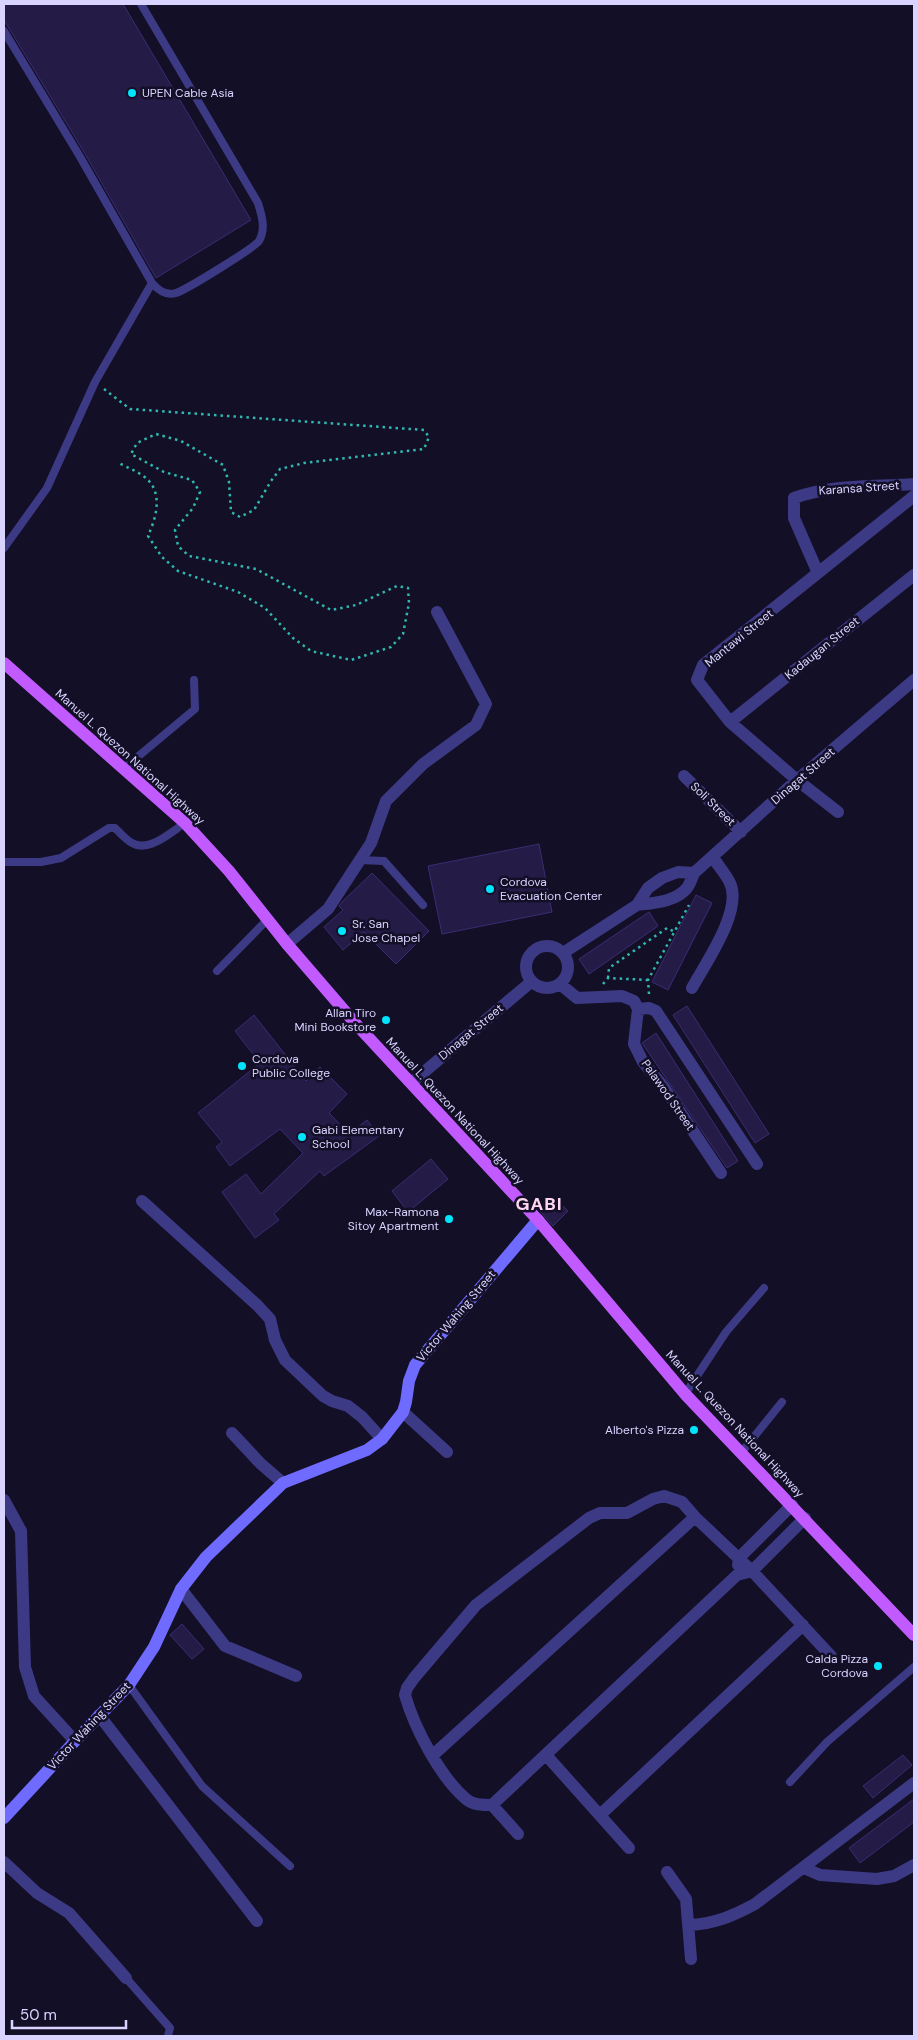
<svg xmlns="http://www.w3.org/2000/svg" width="918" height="2040" viewBox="0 0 918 2040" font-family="'DM Sans',sans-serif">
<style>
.building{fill:#241b47;stroke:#3b2d73}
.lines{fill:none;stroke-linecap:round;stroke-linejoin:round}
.path{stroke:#2fb8b0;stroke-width:2.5;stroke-dasharray:2.5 4;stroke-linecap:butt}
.lane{stroke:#3d3a85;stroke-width:8}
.street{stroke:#3d3a85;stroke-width:12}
.secondary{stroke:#6f6bff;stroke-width:12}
.primary{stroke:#c25bff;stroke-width:12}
.poi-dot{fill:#00e5ff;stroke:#130f26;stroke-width:2}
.labels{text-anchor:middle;stroke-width:5;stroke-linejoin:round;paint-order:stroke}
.poi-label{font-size:12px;fill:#d9d4ff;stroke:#130f26;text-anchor:start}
.street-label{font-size:12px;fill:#d9d4ff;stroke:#130f26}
.district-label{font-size:18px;font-weight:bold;letter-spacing:1px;fill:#ffd6f0;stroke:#130f26}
</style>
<rect width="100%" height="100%" fill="#130f26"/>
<path class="building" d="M4,4h119l128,216 -95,58 -72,-126 -80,-132z
M539,844l13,68 -110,22 -14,-68z
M372,873l57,58 -33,33 -32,-32 -21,18 -19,-23 19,-17 -4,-4 3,-4z
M696,895l16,8 -44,87 -16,-8z
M649,912l9,14 -69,48 -10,-15z
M687,1006l82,128 -14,9 -82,-128z
M254,1015l52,66 14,-14 27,27 -18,19 20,21 18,-14 12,16 -55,40 -4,-5 -46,43 5,6 -24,18 -33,-46 24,-18 15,20 42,-41 -23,-24 -50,37 -14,-19 6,-5 -24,-29 62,-50 -25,-32z
M656,1033l82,128 -11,7 -85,-125z
M431,1159l17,20 -40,33 -16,-21z
M553,1196l15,15 -15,15 -14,-16z
M182,1624l22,25 -12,10 -22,-24z
M903,1755l9,10 -39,33 -10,-12z
M914,1799v23l-54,41 -11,-15z"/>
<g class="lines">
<path class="path" d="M104,389l26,20 294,21 5,7 -5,12 -120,14 -24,6 -9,12 -17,29 -14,7 -9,-5 -2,-30 -6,-17 -42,-24 -25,-7 -19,9 -6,11 33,18 28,8 8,12 -7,16 -18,22 3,16 11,10 67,13 75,41 25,-5 41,-19 11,2 1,15 -6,31 -12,13 -40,13 -40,-9 -18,-13 -28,-30 -27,-16 -60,-21 -16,-14 -14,-21c7,-16 15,-39 1,-55 -7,-8 -21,-13 -30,-18
M608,978l1,-10 58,-40 8,4
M603,984l5,-6 40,2
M649,994l-1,-14 41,-75"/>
<path class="lane" d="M4,31l75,124 73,128c6,7 14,13 24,10 10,-3 78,-45 83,-52 7,-12 3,-25 -1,-38l-117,-199
M4,548l43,-60 48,-106 57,-99
M123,769l72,-60 -1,-29
M359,860l25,1 39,44
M4,862h37l20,-4 48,-30h6c5,5 11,12 17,15 17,10 39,-11 53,-20
M217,971l50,-51
M685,1394l41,-62 38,-44
M741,1453l41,-51
M129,1685l73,101 88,80
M790,1782l37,-40 87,-75
M126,1978l44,50 -2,8"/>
<path class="street" d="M818,573l-24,-55v-20c39,-14 80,-11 120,-14
M730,722l184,-147
M684,776l57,56
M838,812l-41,-32 -67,-58 -33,-42 6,-15 211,-169
M637,905c16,-2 39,-3 50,-17 3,-4 5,-10 7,-15l103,-93 117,-100
M287,944l41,-35 43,-66 15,-42 37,-37 53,-39 10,-21 -49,-92
M526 967a21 21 0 1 1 42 0a21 21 0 1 1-42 0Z
M563,953l74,-48 11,-17 14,-10 16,-6 16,1
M560,984l17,14 45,-2 12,5 4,8 -4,35 9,18 20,24 58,87
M692,988c13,-24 51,-77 38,-105 -4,-9 -12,-17 -17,-26
M638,1009l11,-1 7,3 101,153
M411,1083l120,-101
M142,1201l115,104 13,14 5,21 10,20 38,36 9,5 16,5 14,11 20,22
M403,1412l44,40
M232,1433l29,31 22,19
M4,1500l17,31 4,136 9,29 41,45
M805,1518l-53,53 -15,4 -245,230c-10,0 -19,0 -26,-6 -26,-22 -52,-72 -61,-104l2,-7 7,-10 62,-73 113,-87 11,-5h27l26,-14 11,-3 18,6 13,15 57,54 79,85
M738,1565l1,-7 53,-53
M181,1589l44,57 71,30
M99,1715l158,206
M546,1755l83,93
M432,1756l263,-239
M492,1805l26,29
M600,1815l203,-190
M4,1862l33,31 32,20 57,65
M804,1868l16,7 57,4 17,-3 20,-11
M667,1872l19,27 5,60
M689,1925c25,-1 44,-9 66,-21l159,-121"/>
<path class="secondary" d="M4,1818l71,-77 54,-56 25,-38 27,-58 25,-32 77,-74 84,-33 15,-11 21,-27 3,-10 3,-21 6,-16 123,-145"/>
<path class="primary" d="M4,663l181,160 44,48 58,73 68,79 183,197 147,174 229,241"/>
</g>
<g class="poi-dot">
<circle cx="132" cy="93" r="5"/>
<circle cx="490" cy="889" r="5"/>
<circle cx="342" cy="931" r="5"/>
<circle cx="386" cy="1020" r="5"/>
<circle cx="242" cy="1066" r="5"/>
<circle cx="302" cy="1137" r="5"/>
<circle cx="449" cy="1219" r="5"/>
<circle cx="694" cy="1430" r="5"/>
<circle cx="878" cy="1666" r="5"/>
</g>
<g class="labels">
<g class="poi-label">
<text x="142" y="97">UPEN Cable Asia</text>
<text x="500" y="886">Cordova<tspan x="500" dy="14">Evacuation Center</tspan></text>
<text x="352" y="928">Sr. San<tspan x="352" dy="14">Jose Chapel</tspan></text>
<text x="376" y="1017" text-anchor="end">Allan Tiro<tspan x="376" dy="14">Mini Bookstore</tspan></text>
<text x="252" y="1063">Cordova<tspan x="252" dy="14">Public College</tspan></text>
<text x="312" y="1134">Gabi Elementary<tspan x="312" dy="14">School</tspan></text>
<text x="439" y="1216" text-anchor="end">Max-Ramona<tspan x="439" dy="14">Sitoy Apartment</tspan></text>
<text x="684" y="1434" text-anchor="end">Alberto's Pizza</text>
<text x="868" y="1663" text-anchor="end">Calda Pizza<tspan x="868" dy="14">Cordova</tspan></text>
</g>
<g class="street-label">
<text transform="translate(859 488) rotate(-4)" y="4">Karansa Street</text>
<text transform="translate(739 638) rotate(-39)" y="4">Mantawi Street</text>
<text transform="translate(822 648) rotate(-39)" y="4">Kadaugan Street</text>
<text transform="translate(130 757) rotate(42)" y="4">Manuel L. Quezon National Highway</text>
<text transform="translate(803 776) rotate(-41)" y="4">Dinagat Street</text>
<text transform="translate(713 804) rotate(44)" y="4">Soli Street</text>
<text transform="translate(471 1032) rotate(-40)" y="4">Dinagat Street</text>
<text transform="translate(668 1095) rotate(55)" y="4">Palawod Street</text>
<text transform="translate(455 1111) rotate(47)" y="4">Manuel L. Quezon National Highway</text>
<text transform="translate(456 1316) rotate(-50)" y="4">Victor Wahing Street</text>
<text transform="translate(735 1424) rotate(47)" y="4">Manuel L. Quezon National Highway</text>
<text transform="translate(89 1726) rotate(-47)" y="4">Victor Wahing Street</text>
</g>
<g class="district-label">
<text x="539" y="1210">GABI</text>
</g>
</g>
<rect width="918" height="2040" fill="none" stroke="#d9d4ff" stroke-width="10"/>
<path d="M12 2020v8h114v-8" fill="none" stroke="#d9d4ff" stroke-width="2.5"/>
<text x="20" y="2020" font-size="15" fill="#d9d4ff" stroke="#130f26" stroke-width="4" paint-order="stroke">50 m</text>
</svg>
